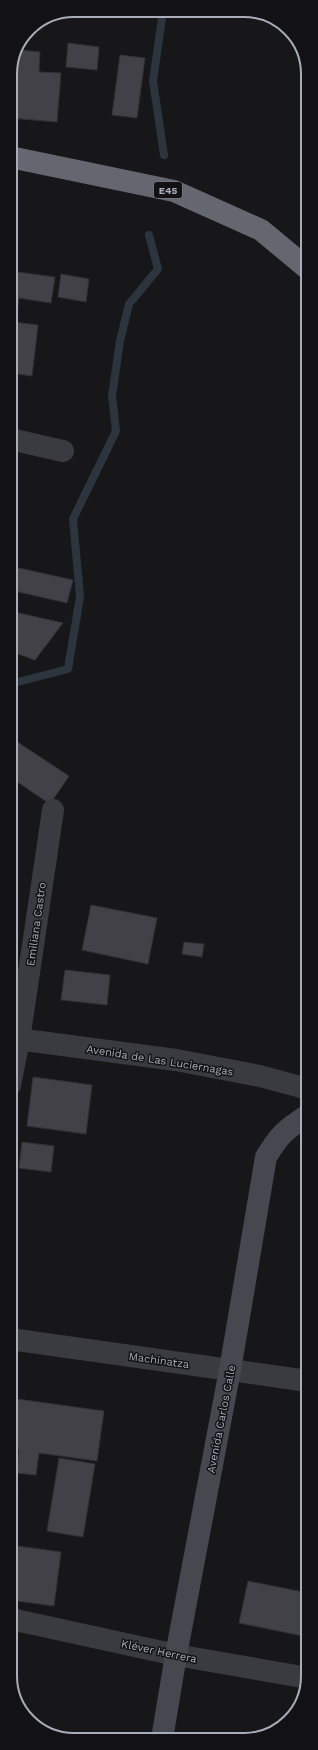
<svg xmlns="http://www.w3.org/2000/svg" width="318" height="1750" viewBox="0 0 318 1750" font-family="'Work Sans',sans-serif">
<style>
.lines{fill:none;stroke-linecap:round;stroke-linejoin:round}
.stream{stroke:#2c353e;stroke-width:8}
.building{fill:#424147;stroke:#323136}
.street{stroke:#3a3a41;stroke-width:22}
.secondary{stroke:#46474f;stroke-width:22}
.highway{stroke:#646670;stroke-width:22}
.labels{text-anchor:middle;stroke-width:3;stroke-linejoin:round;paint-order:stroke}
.shield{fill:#121215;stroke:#7c7e88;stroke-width:1}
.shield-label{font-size:10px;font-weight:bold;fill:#a9acba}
.street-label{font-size:11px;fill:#a9acba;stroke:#121215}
.rim{fill:none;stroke:#a9acba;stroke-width:2}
</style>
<rect width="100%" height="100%" fill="#17171a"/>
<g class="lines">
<path class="stream" d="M163,11l-10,70 11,74
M10,684l58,-15 12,-72 -7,-78 43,-88 -4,-35 8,-55 9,-37 29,-35 -9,-34"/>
</g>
<path class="building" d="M68,43l31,4 -2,23 -31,-3z
M19,50l21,2 -1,20 22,1 -4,49 -47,-4 3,-55z
M120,55l25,3 -8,60 -25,-3z
M10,271l45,6 -4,26 -32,-5 -3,22 -6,-1z
M61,274l28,5 -3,23 -28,-5z
M14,322l24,3 -6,51 -22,-3v-20z
M10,566l63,14 -6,23 -57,-13z
M10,611l53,12 -28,37 -25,-9z
M10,737l59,39 -19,28 -40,-27z
M91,905l66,13 -9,46 -66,-14z
M184,942l20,2 -2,13 -20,-3z
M65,970l45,5 -3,30 -46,-5z
M33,1077l59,8 -6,49 -59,-8z
M22,1142l32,4 -3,26 -32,-4z
M10,1398l94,13 -7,50 -58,-8 -3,22 -20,-2 3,-23 -9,-2z
M59,1458l36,6 -12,73 -36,-6z
M10,1488l8,1 -5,45h-3z
M10,1545l51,7 -7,54 -44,-6z
M248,1581l60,12v44l-69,-14z"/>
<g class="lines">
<path class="street" d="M10,439l53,12
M10,1038l166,22 84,16 48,13
M10,1085l9,-45 34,-230
M10,1339l298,42
M11,1619l165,36 132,23"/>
<path class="secondary" d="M162,1739l14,-84 54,-285 36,-213c14,-23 19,-27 42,-42"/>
<path class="highway" d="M10,157l164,34 87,39 47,39"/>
</g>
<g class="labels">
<rect class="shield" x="154" y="182" width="28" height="16" rx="3"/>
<g class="shield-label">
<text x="168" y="194">E45</text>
</g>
<g class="street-label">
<text transform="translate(36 924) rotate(-82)" y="4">Emiliana Castro</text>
<text transform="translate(160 1060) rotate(9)" y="4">Avenida de Las Luciernagas</text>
<text transform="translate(159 1360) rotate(8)" y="4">Machinatza</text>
<text transform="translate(221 1419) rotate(-79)" y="4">Avenida Carlos Calle</text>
<text transform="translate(159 1651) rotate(12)" y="4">Kléver Herrera</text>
</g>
</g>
<path d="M0 0H318V1750H0ZM74 17H244A57 57 0 0 1 301 74V1676A57 57 0 0 1 244 1733H74A57 57 0 0 1 17 1676V74A57 57 0 0 1 74 17Z" fill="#121215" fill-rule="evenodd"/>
<path class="rim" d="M74 17H244A57 57 0 0 1 301 74V1676A57 57 0 0 1 244 1733H74A57 57 0 0 1 17 1676V74A57 57 0 0 1 74 17Z"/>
</svg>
